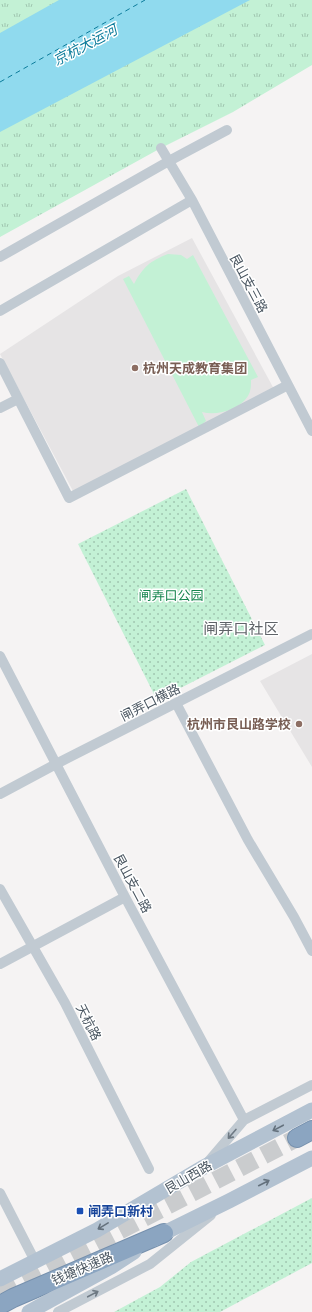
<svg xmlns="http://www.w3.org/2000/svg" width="312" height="1312" viewBox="0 0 312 1312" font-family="Karla,'Noto Sans SC',sans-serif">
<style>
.education{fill:#e6e4e5}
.grass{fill:url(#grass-tufts)}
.park{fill:url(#park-dots)}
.pitch{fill:#c3f1d5}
.water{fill:#90daee}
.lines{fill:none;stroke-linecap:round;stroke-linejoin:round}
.ferry{stroke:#0c7c9b;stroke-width:1;stroke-dasharray:5 4;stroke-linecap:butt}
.highway-tunnel{stroke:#caccce;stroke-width:18;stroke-dasharray:18 9;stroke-linecap:butt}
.highway-casing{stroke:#7690ad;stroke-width:20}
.street{stroke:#c1cad2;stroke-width:10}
.primary{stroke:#b3c2d1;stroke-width:15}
.highway{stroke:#8ba5c1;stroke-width:18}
.oneway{stroke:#64717d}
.oneway2{stroke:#6e7983}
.education-dot{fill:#8d6e63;stroke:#fff;stroke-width:1.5}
.transit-dot{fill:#1a4fb4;stroke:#fff;stroke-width:1.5}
.labels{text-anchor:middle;stroke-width:3;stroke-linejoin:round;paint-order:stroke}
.street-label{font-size:13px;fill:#4a5661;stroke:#fff}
.education-label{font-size:13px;font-weight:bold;fill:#785e54;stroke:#fff;text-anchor:start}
.park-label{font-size:13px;fill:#17864f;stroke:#fff}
.transit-label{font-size:13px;font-weight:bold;fill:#164399;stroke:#fff;text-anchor:start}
.water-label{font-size:14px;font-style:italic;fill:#0c7c9b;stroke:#fff}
.quarter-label{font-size:15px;fill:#5f6368;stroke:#fff}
</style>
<defs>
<pattern id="grass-tufts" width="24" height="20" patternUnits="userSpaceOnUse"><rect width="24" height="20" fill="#c3f1d5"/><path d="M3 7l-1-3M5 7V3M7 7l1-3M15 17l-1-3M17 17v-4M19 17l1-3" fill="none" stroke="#a0c6b0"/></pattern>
<pattern id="park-dots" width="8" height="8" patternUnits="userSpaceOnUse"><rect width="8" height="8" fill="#c3f1d5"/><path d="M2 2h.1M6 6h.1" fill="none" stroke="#a0c6b0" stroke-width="1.8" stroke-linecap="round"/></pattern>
</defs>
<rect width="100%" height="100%" fill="#f5f3f3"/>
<path class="education" d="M192,238l82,151 -201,102 -73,-137 118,-78z
M312,654v113l-52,-86z"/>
<path class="grass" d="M0,0h312v65l-79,47 -72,36 -161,89z"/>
<path class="park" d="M186,489l79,156 -108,55 -79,-156z
M312,1198v65l-92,49h-106l46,-25 31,-25z"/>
<path class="pitch" d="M168,254l13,1 6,4 6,-4 65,122 -7,3c0,6 0,11 -3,16 -9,14 -31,20 -46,16l4,9 -7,6 -76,-148 6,-3 5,8c9,-17 16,-23 34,-30z"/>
<path class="water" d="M59,0h191l-250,132v-99z"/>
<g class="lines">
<path class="ferry" d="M0,82l145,-82"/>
<path class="highway-tunnel" d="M0,1293l297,-155"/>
<g class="highway-casing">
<path id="highway" d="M297,1138l15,-8
M0,1305l13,-7 151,-65"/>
</g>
<path class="street" d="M161,148l31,52 120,231
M0,257l169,-96 58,-31
M0,311l192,-111
M0,363l69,135 219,-113
M0,408l18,-9
M0,656l125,241 119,223
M176,703l72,137 46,77 18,34
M0,794l56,-30 256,-130
M0,889l65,114 84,166
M0,964l125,-67
M208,1162l36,-42 68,-35
M0,1193l35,68
M58,1312l92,-48 61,-49"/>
<path class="primary" d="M154,1239l10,-6 65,-32 83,-43
M0,1279l97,-49 105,-62 110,-58
M29,1312l82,-45 23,-15"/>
<use href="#highway" class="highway"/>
</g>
<defs><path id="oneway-shaft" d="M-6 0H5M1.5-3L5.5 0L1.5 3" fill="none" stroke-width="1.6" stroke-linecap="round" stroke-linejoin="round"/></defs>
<g class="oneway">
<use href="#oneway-shaft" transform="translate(278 1128) rotate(152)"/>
<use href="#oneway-shaft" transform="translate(264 1183) rotate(-27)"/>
<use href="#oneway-shaft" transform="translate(103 1226) rotate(149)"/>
</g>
<g class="oneway2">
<use href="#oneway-shaft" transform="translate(232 1134) rotate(131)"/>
<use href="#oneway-shaft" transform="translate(93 1294) rotate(-28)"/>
</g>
<g class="education-dot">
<circle cx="135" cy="368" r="4"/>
<circle cx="299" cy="724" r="4"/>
</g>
<rect class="transit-dot" x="76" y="1207" width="8" height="8" rx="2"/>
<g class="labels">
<g class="street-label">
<text transform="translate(249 283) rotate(62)" y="5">艮山支三路</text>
<text transform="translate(150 702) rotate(-27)" y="5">闸弄口横路</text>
<text transform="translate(133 883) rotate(62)" y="5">艮山支二路</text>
<text transform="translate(89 1022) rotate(63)" y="5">天杭路</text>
<text transform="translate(188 1177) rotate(-30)" y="5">艮山西路</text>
<text transform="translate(82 1268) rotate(-23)" y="5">钱塘快速路</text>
</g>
<g class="education-label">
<text x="143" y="373">杭州天成教育集团</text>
<text x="291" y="729" text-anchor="end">杭州市艮山路学校</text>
</g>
<g class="park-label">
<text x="171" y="600">闸弄口公园</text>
</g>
<g class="transit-label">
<text x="88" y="1216">闸弄口新村</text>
</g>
<g class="water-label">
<text transform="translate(85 45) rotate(-28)" y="5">京杭大运河</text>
</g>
<g class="quarter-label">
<text x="241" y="634">闸弄口社区</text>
</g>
</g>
</svg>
